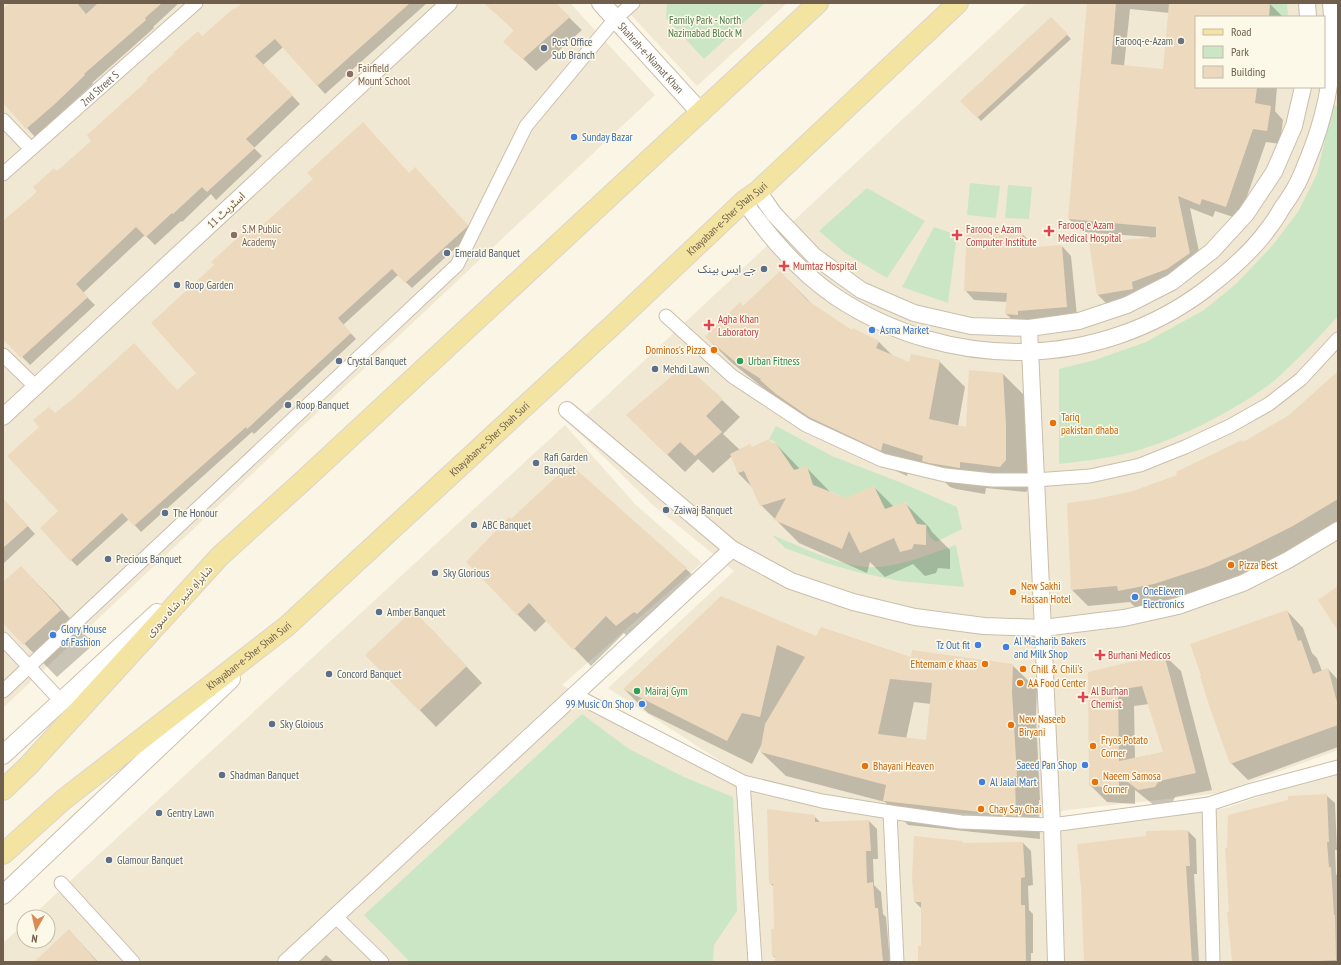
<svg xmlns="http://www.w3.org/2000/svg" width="1341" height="965" viewBox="0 0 1341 965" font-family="'PT Sans Narrow','Noto Sans Arabic',sans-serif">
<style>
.residential{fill:#f1e8d3;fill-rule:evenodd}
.green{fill:#cbe6c4}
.shadow{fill:#0003;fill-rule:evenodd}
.building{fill:#edd9be;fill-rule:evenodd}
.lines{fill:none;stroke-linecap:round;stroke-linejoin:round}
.minor-casing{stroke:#cabeab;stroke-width:15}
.tertiary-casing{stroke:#cabeab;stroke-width:18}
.secondary-casing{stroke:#cdc0aa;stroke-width:20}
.primary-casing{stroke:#dad5d0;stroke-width:22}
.minor{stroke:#fff;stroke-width:13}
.tertiary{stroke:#fff;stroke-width:16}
.secondary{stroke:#fff;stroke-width:18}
.primary{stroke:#f3e4a1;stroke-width:20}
.worship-dot{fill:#6b7280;stroke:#fdf9e9;stroke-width:1.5}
.service-dot{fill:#5c6f8a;stroke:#fdf9e9;stroke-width:1.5}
.education-dot{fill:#8d6e63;stroke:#fdf9e9;stroke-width:1.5}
.shop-dot{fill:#3f7fe0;stroke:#fdf9e9;stroke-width:1.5}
.health-dot{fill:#e0444e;stroke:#fdf9e9;stroke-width:1.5}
.food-dot{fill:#e8710a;stroke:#fdf9e9;stroke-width:1.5}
.leisure-dot{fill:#2e9e5b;stroke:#fdf9e9;stroke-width:1.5}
.labels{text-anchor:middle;stroke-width:3;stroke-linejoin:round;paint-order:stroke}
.park-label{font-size:11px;fill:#4e7a48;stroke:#fdf9e9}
.worship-label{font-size:11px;fill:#5b616d;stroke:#fdf9e9;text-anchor:end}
.service-label{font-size:11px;fill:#4e5e75;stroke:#fdf9e9;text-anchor:start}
.street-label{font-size:11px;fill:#705f4c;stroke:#fdf9e9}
.education-label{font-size:11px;fill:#785e54;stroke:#fdf9e9;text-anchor:start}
.shop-label{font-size:11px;fill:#366cbe;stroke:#fdf9e9;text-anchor:start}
.health-label{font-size:11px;fill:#be3a42;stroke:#fdf9e9;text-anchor:start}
.food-label{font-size:11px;fill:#c56008;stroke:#fdf9e9;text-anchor:start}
.leisure-label{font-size:11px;fill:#27864d;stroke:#fdf9e9;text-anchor:start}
</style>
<rect width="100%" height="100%" fill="#faf5e4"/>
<path class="residential" d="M3,3h567l85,92 -652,613z
M620,3h167l-90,83z
M1027,3h311v747l-118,43 -153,17 -42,8 -136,-10 -135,-25 -146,-95 126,-117 -80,-65 -81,-79zM1196,17h128v70h-128z
M565,425l70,79 67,59 -140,122 183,104 144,30 176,11 161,-22 112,-39v193h-1335v-19l21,-19v17h24v-24h-17z"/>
<path class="green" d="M667,3h98l-61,56 -38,-41z
M1270,3h17l1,14h-19z
M1333,105l5,1v210c-15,17 -31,34 -48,50 -7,6 -13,13 -20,18 -41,30 -93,56 -142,69 -22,6 -46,8 -69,11v-95l36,-9 51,-18 58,-32 33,-27 35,-37 26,-34 19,-38z
M970,183l30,3 -4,32 -29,-3z
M1008,185l24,2 -3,32 -24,-1z
M867,188l58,33 -38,57 -42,-25 -26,-22z
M934,227l23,8 -9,68 -46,-16z
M776,426l56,30 70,27 55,24 5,22 -26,13c-7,-5 -9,-8 -9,-17l-11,-1 -10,-22 -21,7 -11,-23 -32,14 -3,-5 -27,-11 -18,-14 -19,-28 -6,-3z
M772,535c31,12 71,34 105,32 25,-1 55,-14 79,-22l8,42 -65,-6 -42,-9 -31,-9 -41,-15z
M582,714l47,35 55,28 49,20 4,114 -23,34 -1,17h-303l-46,-47z"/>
<path class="shadow" d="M12,3h167l-26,24 1,1 -62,55 1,1 -58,53 -32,-36v-90z
M244,3h183l-102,91 -42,-47 -20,18 37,39 -46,44 8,8 -46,44 -5,-6 -29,28 -1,-1 -26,24 -10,-10 -62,58 12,12 -65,60 -27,-28v-111l54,-54 36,-31 109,-104z
M491,3h63l28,27 -46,41 -31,-29 10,-11 -27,-25z
M1088,3h170l12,1 13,13h-87v70h81l-2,24 8,9 -3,24 -14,-2 -27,77 -24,-8 -2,6 -23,-9 12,58 -91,42 -13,-13 52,-58 -68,-5 -13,-13zM1130,9l40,4 -6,57 -40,-4z
M1051,18l20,21 -90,82 -19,-20z
M410,174l11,1 52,57 -61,56 -14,-13 -55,50 13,14 -102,95 -2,-2 -111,100 -12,-13 -52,47 -6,-6 -11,-48 -5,-98 122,-23 20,-18 56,-138z
M1022,234l10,9v5l30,-2 9,10 6,60 -61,7 -10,-9 1,-12 -33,-2 -9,-10z
M780,272l33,33 39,26 27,11 14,14 17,8 29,-3 26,26 -7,39 9,2 36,-54 26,26 2,86 -5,6 -40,-4 -1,6 -29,-5 -6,-2 -9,-9 -32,-9 -2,7 -71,-33 -49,-37 -6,-6 -14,-9 -35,-28 -26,-26 37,-30z
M1338,373v152l-76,41 -40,16 -51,18 -36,7 -5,-5 -42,4 -16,-16 24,-90 37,-8 45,-16 66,-33 46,-27z
M722,400l18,17 -17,17 17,16 35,-7 25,26 6,-2 25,26 15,6 28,-12 20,20 11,-4 24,24 3,5 18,18v19l-12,-1 -2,5 -11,3 -12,-12 -28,13 -15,-15 -3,11 -68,-30 -38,-38 -8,-17 -15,-15 -6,-17 -19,17 -15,-14 -13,13 -40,-39z
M570,465l116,104 18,17 -49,45 -21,12 -10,-10 -33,33 -44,-46 -12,12 -18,-18 -6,-94z
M3,499l32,35 -32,30z
M21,567l33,34 40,43 -37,33 -54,-55v-39z
M721,598l95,40 96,20 100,7 25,24 -1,28 4,83h-1l1,39 -132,-14 -23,-23 -99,-26 -25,-24 1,-8 -10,20 -104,-51 -24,-24zM914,702l17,2 -4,37 -21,-2z
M1287,611l16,17 9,25 5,5 5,13 6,-2 10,11v67l-90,33 -17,-17z
M430,628l52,55 -46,44 -69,-72z
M1164,655l17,16 31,119 -37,7 -3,6 -17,3 -20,-16v14l-28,-2 -17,-17 -1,-112zM1149,704l16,48 -30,6 -1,-52z
M1326,795l9,8 2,47h-2l1,24 2,2v86h-105z
M814,816l7,7 48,-2 8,8 1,30h-5l1,26 7,7 2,22 3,3 4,45h-114v-4l-3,-2 2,-26 -1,-43 -4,-4z
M1188,831l8,8 1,35h-3l5,88h-113z
M962,842l2,2 59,-1 8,8 2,34 -5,1 1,24 4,4v39h-2v9h-112l3,-15v-38l-7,-7z
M69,930l29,32h-62z
M326,955l8,7h-15z"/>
<path class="building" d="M10,3h67l9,11 12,-11h64l-17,15 1,2 -62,54 1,1 -29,28 -30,26 -23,-26v-94z
M242,3h168l-93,83 -42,-47 -20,17 38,39 -47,44 9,9 -48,44 -5,-5 -29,27 -1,-1 -26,24 -10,-10 -60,57 12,13 -67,61 -18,-19v-118l34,-29 -4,-5 21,-19 3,3 34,-30 -4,-6 61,-55 -2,-1 28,-25 -1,-1 25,-22 4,5 32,-28 1,1z
M484,3h72l14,14 -47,42 -20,-17 11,-12z
M1087,3h29l-5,61 52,5 6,-66h101l-1,14h-73v70l61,1 -2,15 16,3 -4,25 -14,-2 -27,78 -24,-8 -2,6 -22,-9 12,57 -23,16 -35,13 1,7 -36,6 -8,-52 67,-6v-10l-88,-8z
M1051,17l17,17 -91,84 -17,-17z
M363,122l46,51 6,-6 53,58 -1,2 -62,56 -13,-14 -54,49 13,15 -104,96 -1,-2 -112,99 -12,-13 -52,48 -30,-33 18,-17 -51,-55 32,-29 -6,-7 16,-13 6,6 20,-16 59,-54 43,47 19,-17 -45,-50 63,-58 -3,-3 37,-34 5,6 60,-55 -6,-6z
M967,229l56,4 -1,15 40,-3 5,62 -49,4v4l-13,-1 2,-21 -43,-2z
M780,271l27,29 45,30 1,-2 26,13 -3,7 33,14 2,-8 29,6 -11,59 37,8 3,-57 34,3 3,52v35l-6,7 -40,-5v6l-31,-5 -7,-2 1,-5 -40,-13 -2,8 -72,-34 -33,-23 -16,-14 1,-1 -22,-14 -34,-28 35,-35 3,4z
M685,365l38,34 -17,17 16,16 -27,24 -15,-14 -13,13 -41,-40z
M1338,371v128l-45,27 -48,24 -39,17 -52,17 -36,7 -1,-5 -46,4 -4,-87 29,-4 37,-8 44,-16 -1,-3 66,-32 1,2 46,-27z
M769,439l3,4 3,-1 19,28 13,-4 6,19 33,13 28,-12 11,23 20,-7 12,22 9,1v20l-12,-1 -2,5 -12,3 -6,-14 -34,15 -11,-22 -7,18 -68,-29 12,-22 -26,8 -16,-35 -6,2 -8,-19 20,-10 2,3z
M570,464l117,104 -50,46 -3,-2 -18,14 -10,-10 -33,34 -44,-47 -12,12 -51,-53 43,-45 2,2z
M3,499l25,27 -25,22z
M21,566l40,44 -38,35 -20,-22v-41z
M1338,586v45l-20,-31z
M721,596l95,40 5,-9 90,30 1,-7 101,14 -1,28 5,84h-2l1,40 -133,-15 3,-16 -126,-33 5,-28 40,-67 -28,-12 -17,72 -18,-4 -15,28 -104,-52zM890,679l42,4 -6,57 -48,-6z
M413,610l54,56 -48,45 -54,-56z
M1287,610l11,31 3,-1 12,34 15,-6 10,38v19l-108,39 -20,-56 -10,-32 1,-1 -11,-31z
M1164,654l32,119 -37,8 -4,6 -17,3 -19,-15v13l-30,-2 -1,-114zM1142,686l21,66 -44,9 -1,-71z
M1327,794l2,48h-2l2,25h2l3,48h1l1,45 -38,2h-66l-5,-50h2l-4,-64h2l1,-33 60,-15v-4z
M767,809l48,6v7l54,-2 2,31h-5l1,32 6,-1 2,26h3l5,54h-108v-6h-3l-1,-27h3l-1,-45h-4z
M1188,830l2,36h-4l6,96h-108l-3,-74 -4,-44 69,-8v-5z
M914,836l48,5v2l61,-1 2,35 -4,1v27h4l1,57h-108v-16h3v-44h-7l-2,-24z
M69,929l28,33h-63z"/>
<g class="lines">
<g class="minor-casing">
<g id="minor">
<path d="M3,120l28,29"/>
<path id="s1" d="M3,174l193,-171"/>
<path d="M666,316l66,60 74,49 76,35 63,15 47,5h43l55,-4 50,-11 45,-18 45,-21 39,-22 32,-25 37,-40"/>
<path d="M3,355l33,32"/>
<path d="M3,639l58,62"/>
<path d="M3,691l454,-426 69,-139 89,-107 18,-16"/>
<path d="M575,695l168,87 79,19 68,11 71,10 91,3 157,-21 43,-14 86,-23"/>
<path d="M743,782l12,180"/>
<path d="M1209,804l4,158"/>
<path d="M890,812l7,150"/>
<path d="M61,883l72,79"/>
<path d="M335,916l47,46"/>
</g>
</g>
<g class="tertiary-casing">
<path id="tertiary" d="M1307,3l1,14
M758,191l16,23 40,42 47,34 53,23 57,13 58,2 50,-7 48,-16 45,-23 40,-31 34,-37 28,-42 20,-46 9,-39
M744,201c25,36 55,71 92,96 113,75 262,74 370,-8 22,-17 46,-37 62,-60 5,-6 10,-14 14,-21 5,-7 10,-14 14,-22 5,-8 8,-18 12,-27 21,-51 29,-102 23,-156
M1029,328l23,497 4,137
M567,410l165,139 59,32 62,21 62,15 69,9 59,2 81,-10 54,-12 65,-23 45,-23 50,-30
M3,417l446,-414
M286,962l446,-413"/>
</g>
<g class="secondary-casing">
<g id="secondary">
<path id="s2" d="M601,3l100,110"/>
<path d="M3,755l154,-142"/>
<path d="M3,895l228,-216"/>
</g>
</g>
<g class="primary-casing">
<g id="primary">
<path d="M3,790l26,-25 191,-209 84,-76 514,-477"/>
<path id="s3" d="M3,854l60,-54 224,-174 328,-303 129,-122 14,-10 200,-188"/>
</g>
</g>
<use href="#minor" class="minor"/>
<use href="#tertiary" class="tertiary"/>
<use href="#secondary" class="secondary"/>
<use href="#primary" class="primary"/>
</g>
<circle class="worship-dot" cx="1181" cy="41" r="4"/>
<g class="service-dot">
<circle cx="544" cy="48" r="4"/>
<circle cx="447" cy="253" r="4"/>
<circle cx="764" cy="269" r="4"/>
<circle cx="177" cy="285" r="4"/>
<circle cx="339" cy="361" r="4"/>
<circle cx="655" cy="369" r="4"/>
<circle cx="288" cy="405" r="4"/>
<circle cx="536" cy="463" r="4"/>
<circle cx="666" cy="510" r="4"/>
<circle cx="165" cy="513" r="4"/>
<circle cx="474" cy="525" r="4"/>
<circle cx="108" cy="559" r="4"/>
<circle cx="435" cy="573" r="4"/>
<circle cx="379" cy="612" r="4"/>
<circle cx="329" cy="674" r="4"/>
<circle cx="272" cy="724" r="4"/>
<circle cx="222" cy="775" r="4"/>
<circle cx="159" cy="813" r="4"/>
<circle cx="109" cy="860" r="4"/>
</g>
<g class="education-dot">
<circle cx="350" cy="74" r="4"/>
<circle cx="234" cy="235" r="4"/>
</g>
<g class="shop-dot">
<circle cx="574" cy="137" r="4"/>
<circle cx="872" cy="330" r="4"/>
<circle cx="1135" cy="597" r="4"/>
<circle cx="53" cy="635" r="4"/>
<circle cx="978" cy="645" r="4"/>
<circle cx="1006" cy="647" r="4"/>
<circle cx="642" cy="704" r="4"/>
<circle cx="1085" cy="765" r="4"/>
<circle cx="982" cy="782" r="4"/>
</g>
<g class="health-dot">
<path d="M1047 225h4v4h4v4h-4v4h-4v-4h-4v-4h4z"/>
<path d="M955 229h4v4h4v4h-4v4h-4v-4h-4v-4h4z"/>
<path d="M782 260h4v4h4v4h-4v4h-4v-4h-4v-4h4z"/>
<path d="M707 319h4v4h4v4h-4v4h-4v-4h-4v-4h4z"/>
<path d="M1098 649h4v4h4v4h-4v4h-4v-4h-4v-4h4z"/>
<path d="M1081 691h4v4h4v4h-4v4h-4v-4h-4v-4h4z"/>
</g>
<g class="food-dot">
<circle cx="714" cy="350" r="4"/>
<circle cx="1053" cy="423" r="4"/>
<circle cx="1231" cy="565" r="4"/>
<circle cx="1013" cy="592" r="4"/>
<circle cx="985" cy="664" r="4"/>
<circle cx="1023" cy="669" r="4"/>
<circle cx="1020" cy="683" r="4"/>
<circle cx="1011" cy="725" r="4"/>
<circle cx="1093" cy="746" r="4"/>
<circle cx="865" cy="766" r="4"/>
<circle cx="1095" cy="782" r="4"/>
<circle cx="981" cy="809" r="4"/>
</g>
<g class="leisure-dot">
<circle cx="740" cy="361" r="4"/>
<circle cx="637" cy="691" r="4"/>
</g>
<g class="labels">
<g class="park-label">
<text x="705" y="24">Family Park - North<tspan x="705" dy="13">Nazimabad Block M</tspan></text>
</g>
<g class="worship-label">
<text x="1173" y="45">Farooq-e-Azam</text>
</g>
<g class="service-label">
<text x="552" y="46">Post Office<tspan x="552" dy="13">Sub Branch</tspan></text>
<text x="455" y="257">Emerald Banquet</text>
<text x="756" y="273" text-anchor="end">جے ایس بینک</text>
<text x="185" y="289">Roop Garden</text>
<text x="347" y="365">Crystal Banquet</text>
<text x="663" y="373">Mehdi Lawn</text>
<text x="296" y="409">Roop Banquet</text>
<text x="544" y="461">Rafi Garden<tspan x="544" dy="13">Banquet</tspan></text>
<text x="674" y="514">Zaiwaj Banquet</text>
<text x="173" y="517">The Honour</text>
<text x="482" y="529">ABC Banquet</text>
<text x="116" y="563">Precious Banquet</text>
<text x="443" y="577">Sky Glorious</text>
<text x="387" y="616">Amber Banquet</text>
<text x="337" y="678">Concord Banquet</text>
<text x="280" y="728">Sky Gloious</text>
<text x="230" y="779">Shadman Banquet</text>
<text x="167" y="817">Gentry Lawn</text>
<text x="117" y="864">Glamour Banquet</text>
</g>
<g class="street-label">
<text dy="4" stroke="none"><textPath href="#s2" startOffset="74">Shahrah-e-Niamat Khan</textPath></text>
<text dy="4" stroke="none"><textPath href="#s1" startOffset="129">2nd Street S</textPath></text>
<text transform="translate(226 210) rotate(-43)" y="4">اسٹریٹ 11</text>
<text dy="4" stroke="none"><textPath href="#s3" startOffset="964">Khayaban-e-Sher Shah Suri</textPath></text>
<text dy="4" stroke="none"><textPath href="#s3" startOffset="640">Khayaban-e-Sher Shah Suri</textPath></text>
<text transform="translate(179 601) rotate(-47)" y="4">شاہراہِ شیر شاہ سوری</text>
<text dy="4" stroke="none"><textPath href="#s3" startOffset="316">Khayaban-e-Sher Shah Suri</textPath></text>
</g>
<g class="education-label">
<text x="358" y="72">Fairfield<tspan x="358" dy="13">Mount School</tspan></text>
<text x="242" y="233">S.M Public<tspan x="242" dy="13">Academy</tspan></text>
</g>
<g class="shop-label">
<text x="582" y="141">Sunday Bazar</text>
<text x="880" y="334">Asma Market</text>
<text x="1143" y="595">OneEleven<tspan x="1143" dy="13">Electronics</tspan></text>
<text x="61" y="633">Glory House<tspan x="61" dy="13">of Fashion</tspan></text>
<text x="1014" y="645">Al Masharib Bakers<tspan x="1014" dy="13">and Milk Shop</tspan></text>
<text x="970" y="649" text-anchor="end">Tz Out fit</text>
<text x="634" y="708" text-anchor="end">99 Music On Shop</text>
<text x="1077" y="769" text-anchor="end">Saeed Pan Shop</text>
<text x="990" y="786">Al Jalal Mart</text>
</g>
<g class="health-label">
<text x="1058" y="229">Farooq e Azam<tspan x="1058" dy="13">Medical Hospital</tspan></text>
<text x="966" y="233">Farooq e Azam<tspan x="966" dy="13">Computer Institute</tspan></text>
<text x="793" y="270">Mumtaz Hospital</text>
<text x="718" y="323">Agha Khan<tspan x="718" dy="13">Laboratory</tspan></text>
<text x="1108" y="659">Burhani Medicos</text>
<text x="1091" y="695">Al Burhan<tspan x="1091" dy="13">Chemist</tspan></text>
</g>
<g class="food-label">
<text x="706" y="354" text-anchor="end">Dominos's Pizza</text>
<text x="1061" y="421">Tariq<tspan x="1061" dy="13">pakistan dhaba</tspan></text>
<text x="1239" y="569">Pizza Best</text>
<text x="1021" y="590">New Sakhi<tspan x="1021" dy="13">Hassan Hotel</tspan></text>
<text x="977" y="668" text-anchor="end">Ehtemam e khaas</text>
<text x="1031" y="673">Chill &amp; Chili's</text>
<text x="1028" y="687">AA Food Center</text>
<text x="1019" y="723">New Naseeb<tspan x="1019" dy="13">Biryani</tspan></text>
<text x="1101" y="744">Fryos Potato<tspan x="1101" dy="13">Corner</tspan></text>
<text x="873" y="770">Bhayani Heaven</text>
<text x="1103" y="780">Naeem Samosa<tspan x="1103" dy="13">Corner</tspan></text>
<text x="989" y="813">Chay Say Chai</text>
</g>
<g class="leisure-label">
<text x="748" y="365">Urban Fitness</text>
<text x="645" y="695">Mairaj Gym</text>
</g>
</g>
<rect width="1341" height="965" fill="none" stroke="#705f4c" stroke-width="8"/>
<rect x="1195" y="16" width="130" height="72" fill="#fdf9e9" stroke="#c5bbaa"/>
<rect x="1203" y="29" width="20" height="6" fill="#f3e4a1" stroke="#c5bbaa"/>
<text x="1231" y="36" font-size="12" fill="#705f4c">Road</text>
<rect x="1203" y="46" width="20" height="12" fill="#cbe6c4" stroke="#c5bbaa"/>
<text x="1231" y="56" font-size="12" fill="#705f4c">Park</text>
<rect x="1203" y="66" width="20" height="12" fill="#edd9be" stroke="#c5bbaa"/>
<text x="1231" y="76" font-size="12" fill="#705f4c">Building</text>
<g transform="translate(36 929) rotate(188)"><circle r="19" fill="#fdf9e9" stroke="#c5bbaa"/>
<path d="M0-3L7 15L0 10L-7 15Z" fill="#da8a53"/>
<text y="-6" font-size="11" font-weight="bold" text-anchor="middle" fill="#705f4c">N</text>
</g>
</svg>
